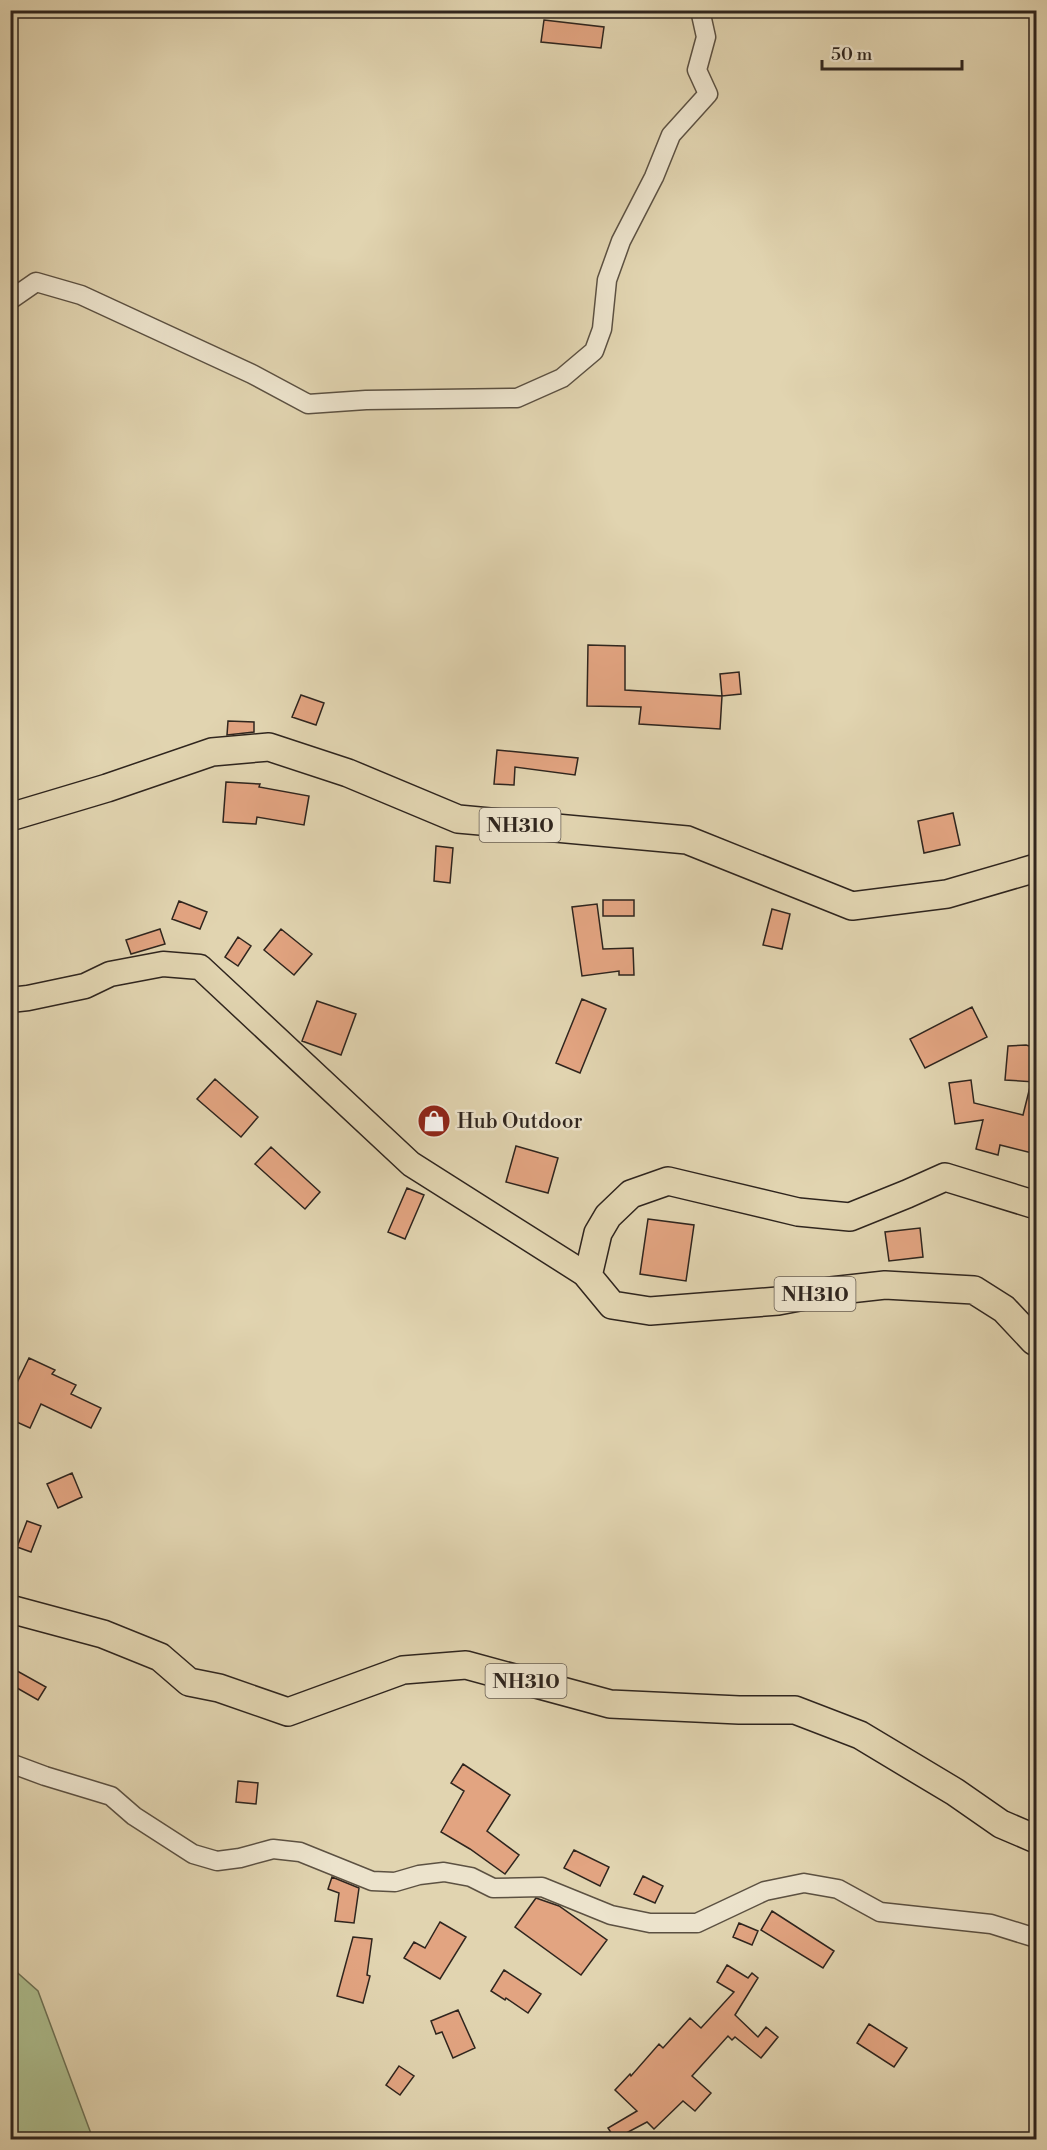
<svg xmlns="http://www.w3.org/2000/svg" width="1047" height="2150" viewBox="0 0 1047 2150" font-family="'Libre Bodoni',serif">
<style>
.green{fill:#adbe8f;stroke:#6e7256;stroke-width:1.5}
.building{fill:#e2a481;stroke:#2f251e;stroke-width:1.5}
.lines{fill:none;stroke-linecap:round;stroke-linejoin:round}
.minor-casing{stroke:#5c5142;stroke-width:21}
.major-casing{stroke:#2f251e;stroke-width:27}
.highway-casing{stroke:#2f251e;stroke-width:30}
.minor{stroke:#ece3cc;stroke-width:18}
.major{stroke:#e1d4b0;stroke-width:24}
.highway{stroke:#e1d4b0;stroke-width:27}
.labels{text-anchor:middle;stroke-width:5;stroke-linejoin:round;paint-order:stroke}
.shield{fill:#ece3cc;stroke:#685e52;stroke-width:1.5}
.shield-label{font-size:20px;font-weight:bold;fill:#2f251e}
.poi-label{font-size:21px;fill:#2f251e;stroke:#ece3cc;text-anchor:start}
</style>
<rect width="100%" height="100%" fill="#e1d4b0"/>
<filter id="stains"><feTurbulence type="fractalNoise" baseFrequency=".00333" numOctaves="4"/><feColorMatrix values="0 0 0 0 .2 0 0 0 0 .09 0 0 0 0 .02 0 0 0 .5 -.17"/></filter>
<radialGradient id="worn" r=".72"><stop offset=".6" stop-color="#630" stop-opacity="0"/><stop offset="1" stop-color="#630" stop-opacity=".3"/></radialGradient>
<path class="green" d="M11,1967l27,24 55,148h-82z"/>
<path class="building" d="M544,20l60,7 -3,21 -60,-6z
M588,645l37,1v44l97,6 -2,33 -81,-5 2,-17 -54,-1z
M739,672l2,22 -19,2 -2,-22z
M301,695l23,8 -8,22 -24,-8z
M228,721l26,1v10l-27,3z
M497,750l81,8 -3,17 -60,-8 -1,18 -20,-1z
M226,782l34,2 -1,3 50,9 -5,29 -47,-8 -1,7 -33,-2z
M953,813l7,32 -36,8 -6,-32z
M436,846l17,2 -3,35 -16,-2z
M603,900h31v16h-31z
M179,901l28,11 -7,17 -28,-10z
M597,904l6,45 30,-1 1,27h-15v-4l-37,5 -10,-69z
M772,909l18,5 -8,35 -19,-4z
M160,929l5,15 -34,10 -5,-14z
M281,929l31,25 -18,21 -30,-25z
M238,937l13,9 -13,20 -13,-9z
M582,999l24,10 -26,64 -24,-10z
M317,1001l39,13 -15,41 -39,-14z
M972,1007l15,30 -62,31 -15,-29z
M1026,1045l10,3 -1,34 -30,-2 3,-34z
M215,1079l43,38 -17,20 -44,-38z
M971,1080l3,23 49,12 8,-32 5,1v70l-36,-9 -2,10 -22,-6 7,-29 -28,4 -6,-41z
M516,1146l42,12 -10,35 -42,-11z
M271,1147l49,45 -15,17 -50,-45z
M407,1188l17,7 -19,44 -17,-7z
M648,1219l46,6 -8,56 -46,-7z
M920,1228l3,29 -34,4 -4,-29z
M29,1358l26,12 -3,4 24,11 -5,9 30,14 -10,20 -50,-24 -11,24 -20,-9v-14l5,-10 -3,-2z
M72,1473l10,24 -24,11 -11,-24z
M27,1521l14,5 -10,26 -14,-5z
M10,1667l36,20 -8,13 -28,-16z
M463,1764l47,31 -23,36 32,24 -14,19 -35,-25 -29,-17 23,-41 -13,-8z
M238,1781l20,2 -2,21 -20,-2z
M574,1850l35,17 -9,19 -36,-18z
M643,1876l20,10 -8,17 -21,-9z
M332,1877l27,11 -5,35 -19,-2 4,-28 -11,-4z
M536,1898l23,8 48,34 -26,35 -66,-48z
M772,1911l62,40 -11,17 -62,-38z
M440,1922l26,15 -26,42 -36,-21 10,-16 11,6z
M739,1923l19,8 -6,14 -19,-8z
M353,1937l19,2 -5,36 3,1 -7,27 -26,-7z
M727,1965l21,13 4,-5 6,5 -23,37 23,22 8,-10 12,10 -17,21 -26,-21 -3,3 -4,-4 -36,40 19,17 -16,18 -12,-10 -29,28 -7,-7 -32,17 -7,-11 29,-17 -22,-21 15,-16 1,2 28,-32 4,4 27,-30 11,10 33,-36 -17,-10z
M504,1970l37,24 -13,19 -22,-15 -1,2 -14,-9z
M458,2010l17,38 -22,10 -11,-26 -6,2 -5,-13z
M869,2024l38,24 -13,19 -37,-24z
M399,2066l15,10 -14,19 -14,-10z"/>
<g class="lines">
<g class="minor-casing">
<path id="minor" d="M10,300l26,-18 45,13 171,79 56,30 58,-4 151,-2 45,-20 32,-27 8,-22 5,-49 14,-39 33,-64 17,-42 37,-41 -11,-24 9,-33 -6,-27
M10,1763l35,13 66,20 23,20 59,38 24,7 23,-3 33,-9 27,3 72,29 23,1 24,-7 25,-3 27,5 22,11 49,-1 69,28 39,8h47l68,-32 39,-8 34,6 42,23 111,12 45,14"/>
</g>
<g class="major-casing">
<path id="major" d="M10,1000l18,-2 57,-12 25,-12 53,-10 37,3 211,197 177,112"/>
</g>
<g class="highway-casing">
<path id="highway" d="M10,817l97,-29 105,-36 57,-5 79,26 110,46 229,21 165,66 95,-12 89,-26
M1036,1205l-91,-28 -38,17 -57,23 -52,-5 -130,-31 -37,13 -23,22 -10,17 -10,43 24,29 38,6 128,-10 53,-10 54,-6 89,5 30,19 30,32 2,1
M10,1609l93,25 57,23 29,25 30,6 69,24 115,-42 63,-5 144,39 129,6h56l65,25 95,57 46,32 35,15"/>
</g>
<use href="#minor" class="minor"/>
<use href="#major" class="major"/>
<use href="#highway" class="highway"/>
</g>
<defs>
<g id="shop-disc" transform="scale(1.725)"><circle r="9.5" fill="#8f2418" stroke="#ece3cc"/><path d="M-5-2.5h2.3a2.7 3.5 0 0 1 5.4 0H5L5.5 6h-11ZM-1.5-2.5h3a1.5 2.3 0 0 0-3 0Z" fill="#fff"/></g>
</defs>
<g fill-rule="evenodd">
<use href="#shop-disc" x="434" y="1121"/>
</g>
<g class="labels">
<g class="shield">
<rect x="479.5" y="808" width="81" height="34" rx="4.5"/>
<rect x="774.5" y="1277" width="81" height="34" rx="4.5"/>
<rect x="485.5" y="1664" width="81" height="34" rx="4.5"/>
</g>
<g class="shield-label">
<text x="520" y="832">NH310</text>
<text x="815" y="1301">NH310</text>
<text x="526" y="1688">NH310</text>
</g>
<g class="poi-label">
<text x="457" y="1128">Hub Outdoor</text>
</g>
</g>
<rect width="1047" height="2150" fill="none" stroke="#e1d4b0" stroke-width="36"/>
<rect x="12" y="12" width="1023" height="2126" fill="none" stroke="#2f251e" stroke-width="3"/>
<rect x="18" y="18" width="1011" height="2114" fill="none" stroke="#2f251e" stroke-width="1.5"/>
<path d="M822 60v9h140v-9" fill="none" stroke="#2f251e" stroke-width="3"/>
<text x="831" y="60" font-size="18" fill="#2f251e" stroke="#ece3cc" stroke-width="4.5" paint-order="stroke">50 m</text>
<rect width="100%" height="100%" filter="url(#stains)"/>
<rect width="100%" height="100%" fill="url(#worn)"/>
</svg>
